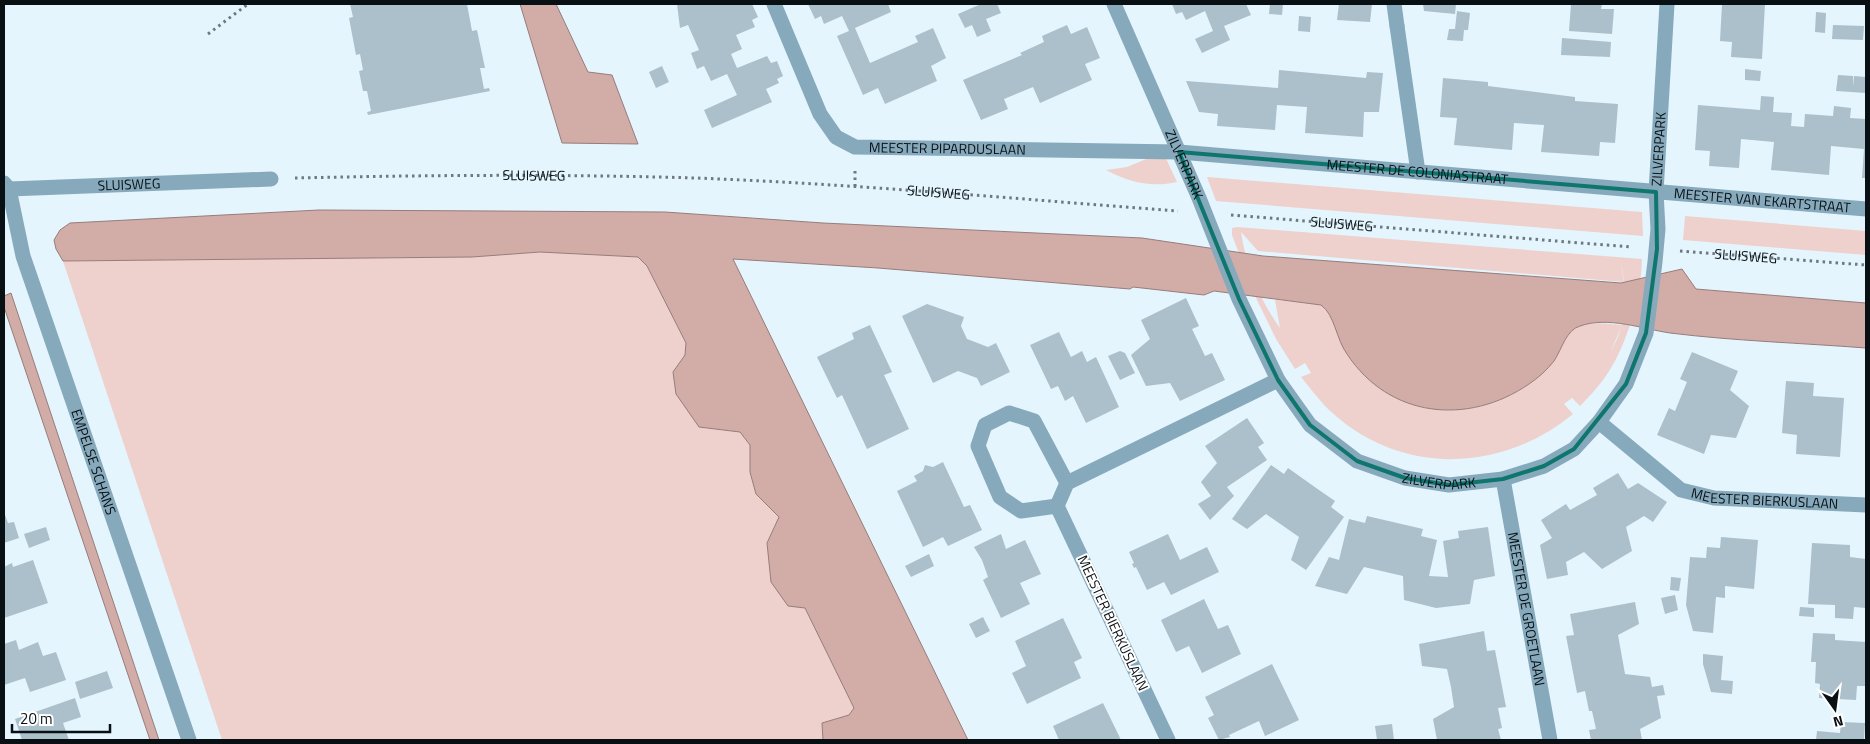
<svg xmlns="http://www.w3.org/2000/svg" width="1870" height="744" viewBox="0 0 1870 744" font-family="'Titillium Web',sans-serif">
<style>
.green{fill:#eed1cc;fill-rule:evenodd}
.water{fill:#d2aca7;stroke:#967d7b}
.building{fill:#abc0ca}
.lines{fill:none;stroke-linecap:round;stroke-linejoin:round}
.path{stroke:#6d797f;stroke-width:3;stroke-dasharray:2.5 4;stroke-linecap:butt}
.pedestrian{stroke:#86a9bc;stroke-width:15}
.minor{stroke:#86a9bc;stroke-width:15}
.marked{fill:none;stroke:#0f766e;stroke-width:4;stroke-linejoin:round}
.labels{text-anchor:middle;stroke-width:4;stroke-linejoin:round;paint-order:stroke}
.street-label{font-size:14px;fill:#091014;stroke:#fff}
</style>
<rect width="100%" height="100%" fill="#e4f5fe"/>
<path class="green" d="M1163,152l14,30c-26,6 -48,0 -71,-12l21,-3z
M1207,177l435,35 1,24 -427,-35z
M1685,216l181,15v24l-183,-15z
M1237,227l405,32c-1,38 -16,91 -39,121 -7,9 -15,18 -23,26l-8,-8 -8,6 9,10c-74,61 -178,62 -248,-8 -8,-9 -16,-19 -24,-29l10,-4 -6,-10 -10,6 -19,-30 -19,-39 -25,-65v-7zM1241,232l17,19 366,31 -3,-19c7,31 6,60 -10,88l11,-26c-13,-1 -30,-4 -42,1 -15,5 -19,24 -27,35 -23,31 -73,52 -111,49 -37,-2 -74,-25 -95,-56 -8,-11 -14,-44 -26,-49 -13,-6 -32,-4 -46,-5l5,28c-20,-28 -34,-61 -39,-96z
M540,252l98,5 9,9 39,77 -1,12 -12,17 26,55 41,5 10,13v27l6,22 23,23 -12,27 38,64 49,100 -5,7 -27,8 1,17h-601l-159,-479 409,-4z"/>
<path class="water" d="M520,4h36l32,68 24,3 26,69 -76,-1z
M319,210l346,2 158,11 319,15 121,18 358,27 61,-14 14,20 170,14v45c-65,-5 -131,-7 -196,-15 -27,-4 -62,-17 -90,-7 -14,4 -18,23 -26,35 -7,9 -16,17 -25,23 -61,42 -140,34 -182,-30 -11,-15 -12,-39 -26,-49l-107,-14 -10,4 -71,-8 -3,2 -252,-21 -145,-9 235,481h-145l-1,-17 27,-8 5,-7 -49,-100 -17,-2 -17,-24 -4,-39 12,-26 -23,-23 -6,-22v-27l-10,-13 -41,-5 -23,-33 -3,-22 12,-17 1,-12 -39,-77 -9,-9 -98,-5 -68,5 -409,4 -7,-12 -2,-9 6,-10 10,-7z
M11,293l148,447h-9l-146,-433v-11z"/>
<path class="building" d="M350,4h117l5,27 5,-1 8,38h-5l4,21 5,-1 1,3 -122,24 -1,-3 4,-1 -4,-20h-4l-4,-20 4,-1 -3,-16 -4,1 -7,-37 4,-1z
M677,4h75l6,13 -6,3 3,7 -19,8 6,14 -11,5 6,14 30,-12 4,7 6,-2 6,15 -6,3 2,4 -13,6 6,13 -60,26 -8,-18 33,-15 -10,-21 -16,7 -7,-15 -7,3 -6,-16 8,-3 -11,-25 -8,3z
M808,4h80l3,8 -36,16 15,35 48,-21 -3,-6 18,-8 13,30 -15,8 6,15 -52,23 -7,-16 -15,7 -26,-59 12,-5 -7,-15 -18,8 -3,-8 -6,3z
M981,4h16l4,9 -15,6 5,12 -14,6 -5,-12 -7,3 -7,-14z
M1172,4h74l5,11 -27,11 6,14 -28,13 -7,-14 18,-8 -8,-20 -19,9 -4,-8 -6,2z
M1270,4h13l-1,11 -13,-1z
M1339,4h33l-2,18 -33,-2z
M1423,4h33l-1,10 -31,-3z
M1571,4h31l-1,5h13l-2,25 -43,-3z
M1722,4h43l-3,55 -31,-2 1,-15 -12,-1z
M1457,11l13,2 -2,17h-4l-1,11 -16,-1 2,-11h6z
M1816,12l10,1 -1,20 -10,-1z
M1299,16l12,1 -1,15 -12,-1z
M1067,25l4,9 16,-7 13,31 -15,6 7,16 -52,23 -7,-16 -29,12 4,10 -27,11 -18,-40 59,-25 -2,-2 24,-11 -2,-6z
M1833,25l31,1 -1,14 -31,-1z
M1562,38l49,4 -1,15 -49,-2z
M662,66l7,16 -13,6 -7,-16z
M1745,69l16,2 -1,10 -15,-1z
M1279,70l87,8 1,-6 16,1 -4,39h-15l-1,25 -58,-4 2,-26 -30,-2 -2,25 -58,-4 1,-12 -19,-2 -13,-31 92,7z
M1838,75l15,1v11l1,-11 12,1v16l-30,-2z
M1443,78l45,4v4l87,11v4l43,3 -3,39 -15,-1 -1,14 -58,-4 3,-27 -30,-2 -2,27 -58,-5 3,-27 -17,-1z
M1761,96l13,1 -1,15 19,1 -1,13 13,1 1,-13 28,2 1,-10 17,2 -1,10 16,1v59h-4l2,-29 -33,-3 -2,29 -58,-5 3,-28 -33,-3 -2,29 -30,-2 1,-15 -15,-1 3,-45 62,5z
M1186,298l13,28 -7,3 13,27 7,-3 13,27 -45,21 -10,-18 -24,3 -15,-31 19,-16 -9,-19z
M927,304l37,13 -3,9 6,13 21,8 8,-4 14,29 -29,14 -4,-8 -19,-7 -25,12 -31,-67z
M870,325l22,47 -8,3 25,54 -42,20 -25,-54 -5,3 -20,-41 37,-18 -2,-6z
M1059,332l12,25 11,-6 5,11 9,-5 23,50 -33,16 -13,-27 -8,5 -7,-15 -7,3 -21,-44z
M1120,351l5,2 10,20 -15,7 -12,-24z
M1692,352l46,19 -8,19 19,16 -13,32 -25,-3 -7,19 -47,-19 12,-27 6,3 12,-29 -7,-3z
M1786,381l28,2 -1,13 31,2 -4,59 -44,-3 1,-19 -15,-2z
M1247,418l17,25 -6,4 9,13 -40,27 7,9 -24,24 -12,-16 13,-8 -10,-14 16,-19 -12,-17z
M943,462l21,45 6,-2 12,25 -34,16 -5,-9 -20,10 -26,-56 20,-10 -3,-5 9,-5 2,-6 8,2z
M1271,465l13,9 4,-6 31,22 16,11 -4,6 13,10 -38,53 -15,-10 8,-23 -33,-23 -19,15 -15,-10z
M1618,473l10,16 10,-6 29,19 -14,20 -9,-6 -18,11 6,24 -30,18 -18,-17 -18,10 2,13 -21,4 -7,-34 12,-7 -11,-18 25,-16 4,6 27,-15 -4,-7z
M4,512l4,11 6,-1 5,16 -15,5z
M1367,516l56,13 -2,7 16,4 -8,36 19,1 -5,-36 16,-3 -1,-7 30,-4 7,49 -21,4 -4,24 -34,4 -32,-8 -1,-24 -39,-9 -17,27 -32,-8 14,-29 10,3 10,-41 16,4z
M46,527l4,13 -21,8 -5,-14z
M1001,534l5,15 19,-9 16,34 -21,9 10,21 -29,14 -18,-38 5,-3 -6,-17 -8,-13z
M1168,534l12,26 27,-13 12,25 -48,23 -7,-13 -17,8 -11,-23 -2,1 -2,-4 2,-1 -5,-11z
M1721,537l37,3 -4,49 -29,-3v12l-9,-1 -3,36 -20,-2 -7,-26 4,-48 16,1 1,-11 13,1z
M1812,543l38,2v12l16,2v49l-12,-1 -1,12 -18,-1v-13l-27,-1z
M929,554l5,12 -23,11 -6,-11z
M33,560l15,43 -44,15v-51l8,-4 1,4z
M1671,577l10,1 -2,13 -9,-1z
M1675,595l3,15 -13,4 -4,-16z
M1204,599l14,30 10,-4 13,29 -39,19 -13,-27 -13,6 -15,-32z
M1635,602l4,22 -21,11 7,39 25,3 2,10 11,-2 2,10 -8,1 4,22 -21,11 2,11h-51l-2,-10 7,-1 -4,-18h-3l-4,-20 -8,2 -11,-57 8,-1 -4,-21z
M1800,607l14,1v9l-15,-1z
M983,617l7,14 -14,7 -7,-14z
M1063,618l19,40 -8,4 7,16 -54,26 -15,-31 14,-7 -11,-25z
M1484,631l3,20 8,-1 11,57 -8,1 4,20 -4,1 3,11h-64l-4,-21 21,-12 -3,-20 -4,-18 -25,-3 -3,-22z
M1813,633l22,1v6l31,2v44h-9l-1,14 -37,-2 1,-14 -5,-1 1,-21h-5z
M16,640l3,10 19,-8 5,14 13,-4 10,28 -36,12 -5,-14 -21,7v-41z
M1703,654l20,2 -2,24 12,1 -1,13 -21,-2 -8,-28z
M1272,664l27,56 -34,16 -6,-15 -30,14 1,2 -11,3 -11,-22 6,-3 -9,-18z
M107,671l6,17 -33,11 -5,-17z
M75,698l6,19 -18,6 6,17h-47l-7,-21z
M1103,703l18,37h-62l-6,-14z
M1841,722l24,1 -1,17h-48l1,-9 23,2z
M1392,724l2,16h-17l-2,-14z"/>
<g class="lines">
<g class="path">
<path d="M208,34l40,-30"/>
<path d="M855,171v16"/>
<path id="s1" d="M295,178c133,-3 267,-4 400,0 161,6 322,21 483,33"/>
<path id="s2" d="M1231,215l400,32"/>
<path id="s3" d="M1680,251l186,14"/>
</g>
<path class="pedestrian" d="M1397,26l21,146"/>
<g class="minor">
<path id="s4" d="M774,4l46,110 16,23 19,10 324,5 687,57"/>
<path id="s5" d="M1114,4l85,194 40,101 39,81 32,45 47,36 48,17 44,7 54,-6 41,-13 30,-17 25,-27 27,-38 20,-51 9,-71 3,-33 -2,-37 11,-188"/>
<path d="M1394,4l3,22"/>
<path id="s6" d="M4,183l5,6 14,67 166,484"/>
<path id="s7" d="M9,189l262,-10"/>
<path id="s8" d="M1599,422l82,68 33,8 152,7"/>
<path id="s9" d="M1503,479l47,261"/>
<path d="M1057,506l-36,5 -21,-14 -22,-51 7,-21 24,-12 25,8 33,62"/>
<path d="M1168,740l-111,-234 10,-23 211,-103"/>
</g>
</g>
<path class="marked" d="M1179,152l477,40 1,57 -11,84 -20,51 -52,65 -30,17 -41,13 -54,6 -44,-7 -48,-17 -47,-36 -32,-45 -39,-81z"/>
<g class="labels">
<g class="street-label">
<text dy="5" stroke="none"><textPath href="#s4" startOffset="261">MEESTER PIPARDUSLAAN</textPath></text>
<text dy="5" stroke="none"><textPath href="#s5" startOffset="1075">ZILVERPARK</textPath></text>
<text dy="5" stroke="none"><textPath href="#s5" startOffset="175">ZILVERPARK</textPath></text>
<text dy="5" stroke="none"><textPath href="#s4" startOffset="732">MEESTER DE COLONIASTRAAT</textPath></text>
<text dy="5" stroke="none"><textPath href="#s1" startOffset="239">SLUISWEG</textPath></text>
<text dy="5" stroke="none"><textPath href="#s7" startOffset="120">SLUISWEG</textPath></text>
<text dy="5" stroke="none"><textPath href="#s1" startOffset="644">SLUISWEG</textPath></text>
<text dy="5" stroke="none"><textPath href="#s4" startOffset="1078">MEESTER VAN EKARTSTRAAT</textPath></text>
<text dy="5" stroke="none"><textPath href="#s2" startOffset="111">SLUISWEG</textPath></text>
<text dy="5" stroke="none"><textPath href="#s3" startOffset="66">SLUISWEG</textPath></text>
<text dy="5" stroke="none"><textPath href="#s6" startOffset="294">EMPELSE SCHANS</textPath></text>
<text dy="5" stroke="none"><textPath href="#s5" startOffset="610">ZILVERPARK</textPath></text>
<text dy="5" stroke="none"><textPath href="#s8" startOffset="191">MEESTER BIERKUSLAAN</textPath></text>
<text dy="5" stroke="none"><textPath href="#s9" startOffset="132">MEESTER DE GROETLAAN</textPath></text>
<text transform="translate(1113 623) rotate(65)" y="5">MEESTER BIERKUSLAAN</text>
</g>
</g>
<rect width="1870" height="744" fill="none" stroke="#091014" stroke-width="10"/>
<g transform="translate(1835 709) rotate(166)" stroke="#ffffff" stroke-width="4" paint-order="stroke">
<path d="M0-4L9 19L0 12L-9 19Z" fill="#091014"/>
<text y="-8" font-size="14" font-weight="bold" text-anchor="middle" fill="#091014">N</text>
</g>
<path d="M12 724v8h98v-8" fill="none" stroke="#091014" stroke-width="2.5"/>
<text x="20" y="724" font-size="15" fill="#091014" stroke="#ffffff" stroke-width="4" paint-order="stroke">20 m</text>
</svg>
